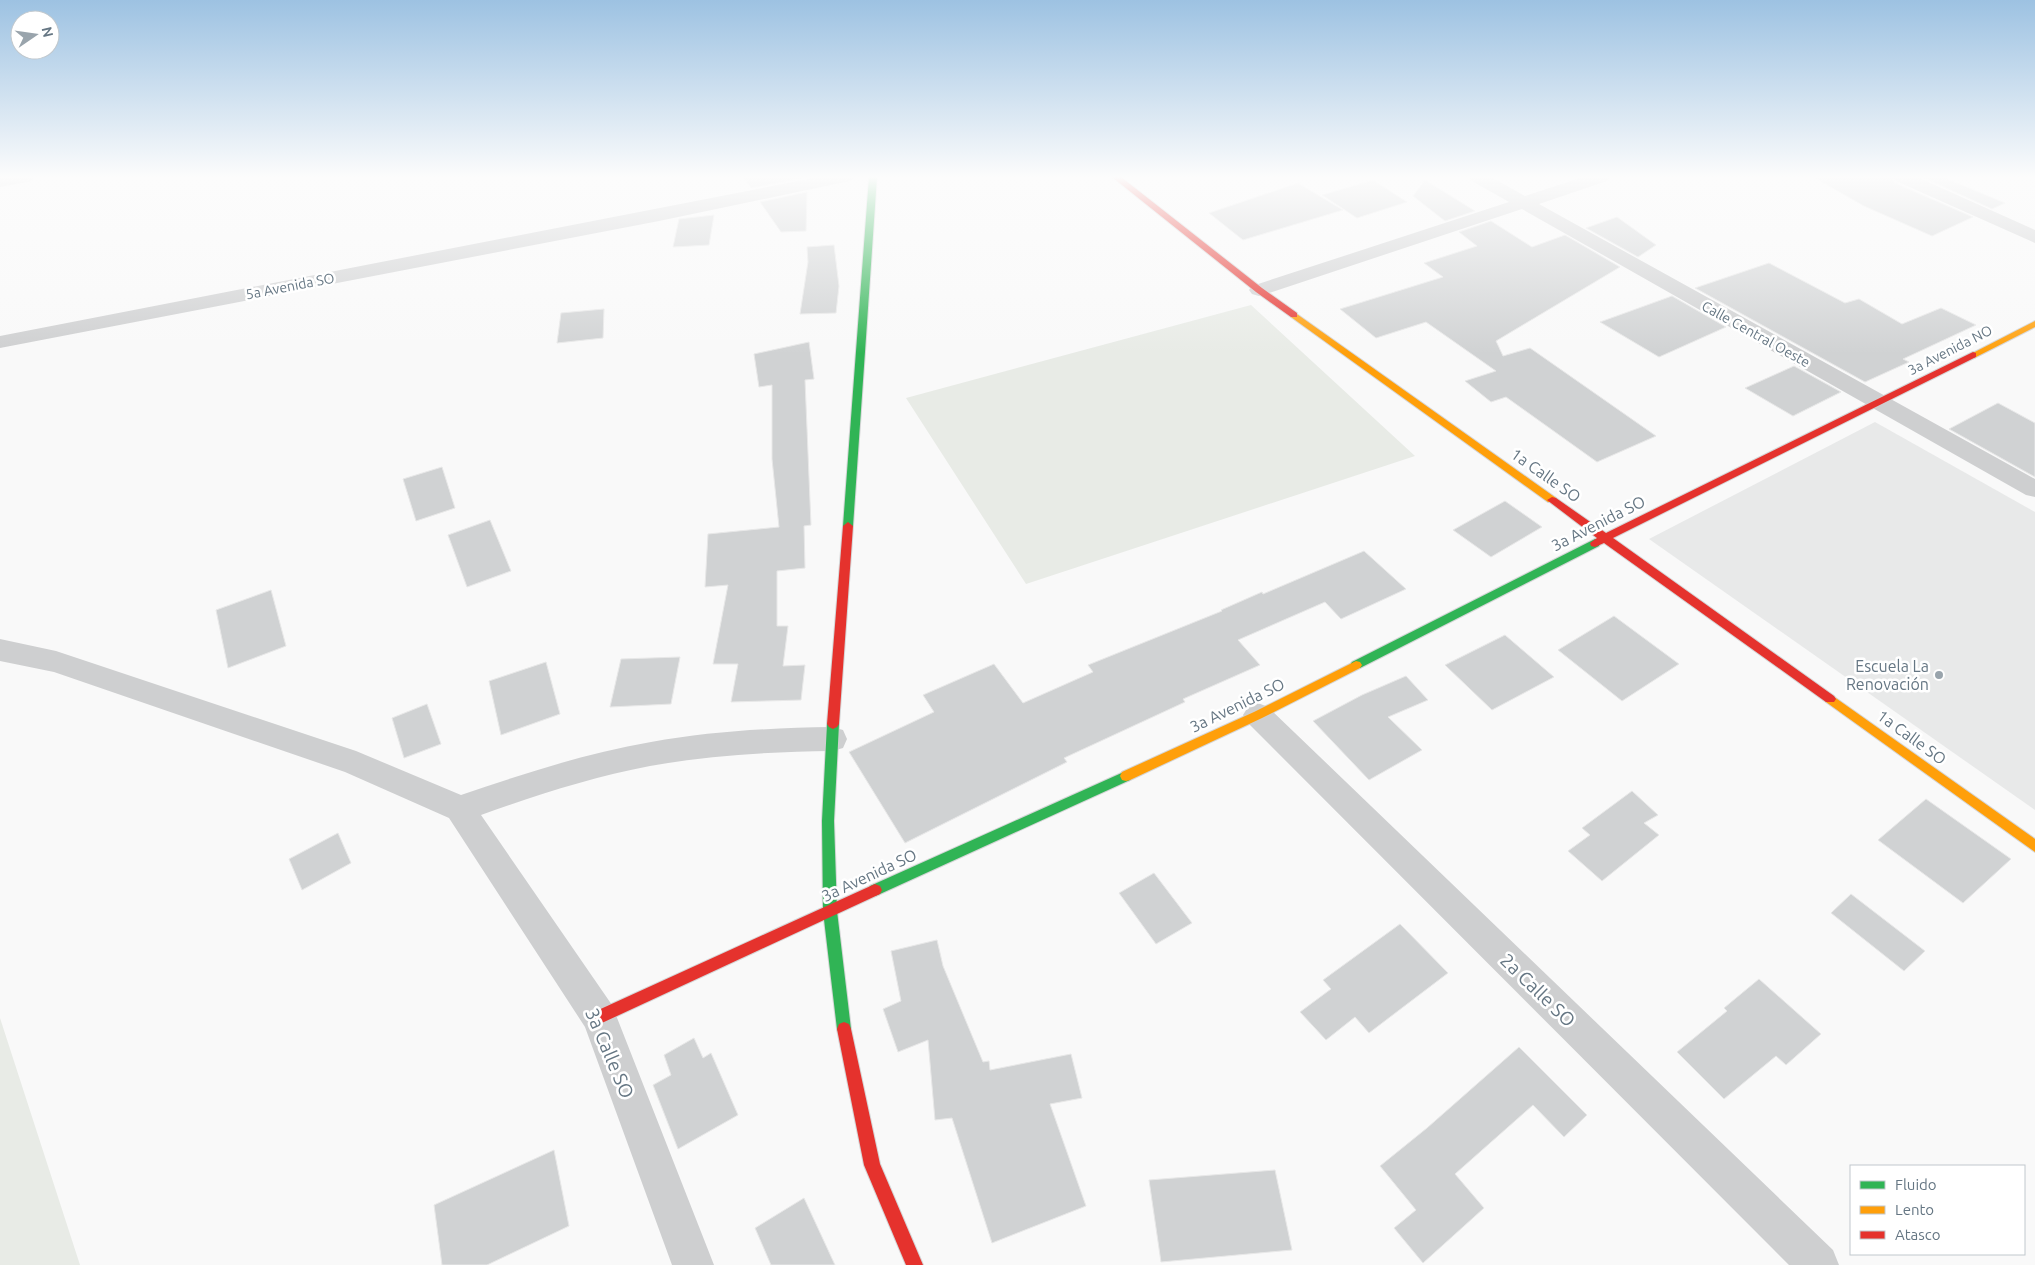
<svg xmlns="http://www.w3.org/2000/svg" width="2035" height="1265" viewBox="0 0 2035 1265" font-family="Ubuntu,sans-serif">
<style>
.built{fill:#e8e9e9}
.green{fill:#e8ebe6}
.building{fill:#d0d2d3;stroke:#e8e8e8}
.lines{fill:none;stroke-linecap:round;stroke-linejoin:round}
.fast-casing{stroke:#d5d6d7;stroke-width:2}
.slow-casing{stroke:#d5d6d7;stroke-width:2}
.jam-casing{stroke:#d5d6d7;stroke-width:2}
.street{fill:#cecfd0;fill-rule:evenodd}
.fast{fill:#30b455;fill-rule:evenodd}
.slow{fill:#ff9f0a;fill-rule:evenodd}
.jam{fill:#e5322d;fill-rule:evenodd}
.poi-dot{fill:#99a4ac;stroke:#fff;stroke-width:2}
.labels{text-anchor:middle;stroke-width:5;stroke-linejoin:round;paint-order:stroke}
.far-street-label{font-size:14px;fill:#657683;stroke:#fff}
.street-label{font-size:16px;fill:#657683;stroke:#fff}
.poi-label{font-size:16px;fill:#657683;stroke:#fff;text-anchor:end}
.near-street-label{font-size:19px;fill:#657683;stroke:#fff}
</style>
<rect width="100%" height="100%" fill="#f9f9f9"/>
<path class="built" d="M1875,422l160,90v298l-386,-271z"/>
<path class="green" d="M1251,305l164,151 -389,128 -120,-186z
M0,1018l80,247h-80z"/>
<path class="building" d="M743,177h65l-57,11z
M1813,177h78l4,6 78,34 -41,19 -68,-30z
M1922,177h21l62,26 -13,6z
M1373,180l34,22 -50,16 -35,-23z
M1425,180l50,31 -30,10 -32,-25z
M1298,183l45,27 -100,30 -34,-27z
M807,192l-1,39 -25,1 -21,-30z
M714,215l-5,30 -36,2 6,-28z
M1617,217l39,28 -18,12 -52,-29z
M1491,221l41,26 33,-12 55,32 -124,74 7,15 27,-8 126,88 -59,26 -91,-65 -15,5 -26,-21 31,-10 -70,-49 -50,16 -36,-29 103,-32 -19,-14 53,-17 -18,-14z
M834,245l5,41 -3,27 -36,1 8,-52 -1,-15z
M1769,263l76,40 14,-4 43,25 39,-16 35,17 -73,34 6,3 -44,20 -170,-94z
M1672,296l54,31 -67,30 -59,-35z
M604,309l-1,29 -46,5 4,-30z
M809,342l5,37 -9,1 6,145 -7,1 1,42 -28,3v55h11l-5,40 22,-1 -4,35 -70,2 7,-38h-25l15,-79 -23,2 3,-53 71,-7 -7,-68v-74l-13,2 -5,-33z
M1794,366l47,26 -48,24 -48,-28z
M1998,403l37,20v54l-86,-48z
M442,467l13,41 -39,13 -13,-42z
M1505,501l37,26 -51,30 -38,-27z
M490,520l21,51 -44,16 -19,-52z
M1364,551l42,38 -65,30 -16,-17 -87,38 22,25 -77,34 2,3 -121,56 3,4 -162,81 -56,-91 85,-40 -11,-17 71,-31 29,39 70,-31 -5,-7 134,-54 -1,-1 41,-18 1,2z
M271,590l15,56 -58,22 -12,-58z
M1614,616l65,48 -57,37 -64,-51z
M1505,635l49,42 -62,33 -47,-45z
M680,657l-9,47 -61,3 11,-48z
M546,662l14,52 -59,21 -12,-54z
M1406,676l22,24 -40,17 34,33 -53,30 -56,-59 49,-26z
M427,704l14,40 -37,14 -12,-40z
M1632,791l26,24 -14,8 15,12 -57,46 -34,-30 22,-16 -8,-7z
M1926,799l85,60 -48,44 -85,-63z
M338,833l13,30 -49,27 -13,-31z
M1154,873l38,50 -36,21 -37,-51z
M1851,894l74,57 -21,20 -73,-58z
M1400,924l48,49 -79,60 -14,-16 -29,23 -26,-28 31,-23 -8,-9z
M937,940l6,26 40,96 6,-1 1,9 81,-16 11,44 -32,6 36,102 -94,37 -40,-125 -17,2 -7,-80 -30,12 -15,-43 18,-8 -10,-50z
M1759,979l62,55 -35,31 -10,-9 -52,43 -47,-47 50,-41 -3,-3z
M694,1038l9,20 8,-5 27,62 -60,34 -25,-64 18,-10 -7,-20z
M1519,1047l68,68 -23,22 -31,-32 -78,69 29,34 -61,55 -29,-35 22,-18 -36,-44 47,-38z
M554,1150l15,76 -82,39h-45l-8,-60z
M1275,1170l17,80 -131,12 -12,-82z
M804,1198l31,67h-64l-16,-37z"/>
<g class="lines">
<g class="fast-casing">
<path id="fast" d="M869,177h8l-24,349 -5,4 -5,-4z
M1595,539l4,1 1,3 -1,3 -239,122h-8l-2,-3 2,-3z
M833,719l4,2 2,3 -5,97 3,90 14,118 -2,5 -5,2 -5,-2 -2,-5 -14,-118 -1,-90 5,-97 2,-3z
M1126,771l4,1 2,4 -2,4 -250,114 -5,2 -5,-2 -2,-4 2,-4z"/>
</g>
<g class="slow-casing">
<path id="slow" d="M1294,312l262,186 1,2 -1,2h-8l-257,-185v-4z
M2035,321v6l-59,30 -3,1 -4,-3z
M1356,661l4,1 2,3 -2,3 -98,50 -132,62 -4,1 -4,-1 -2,-4 2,-4 132,-60z
M1830,694l205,145v13l-209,-150 -2,-3 2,-3z"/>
</g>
<g class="jam-casing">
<path id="jam" d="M1112,177h9l141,111 35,25v4h-6l-35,-25z
M1973,352l3,1v4l-363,181 221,158 2,3 -2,3h-8l-222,-159 -9,4 -4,-1 -1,-3 7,-5 -50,-38 5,-3 4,1 50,35z
M848,522l5,4 -14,198 -2,3 -4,2 -4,-2 -2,-3 16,-198z
M875,884l5,2 2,4 -2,4 -276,128 -5,2 -5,-2 -2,-5 2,-5z
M844,1022l5,2 2,5 29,135 43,101h-17l-42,-100 -27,-136 2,-5z"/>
</g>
<path class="street" d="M0,177h35l-3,4 -32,6z
M819,177h35l-3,4 -6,1 -186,39 -659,127v-12z
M1469,177h22l34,19 58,-19h27l-3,4 -68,23 496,275v18l-9,-2 -504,-286 -256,85 -7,2 -7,-2 -3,-4 3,-4 257,-84 -37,-21z
M1893,177h24l118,53v13l-139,-62z
M0,639l56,12 300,100 105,44c62,-21 125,-42 190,-53 60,-11 120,-14 181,-15l11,3 4,9 -4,9 -11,3c-61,1 -122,4 -182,15 -58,11 -113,29 -169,49l131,190 102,260h-42l-87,-238 -136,-209 -104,-46 -291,-100 -54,-11z
M1258,703l10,4 565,543 6,15h-50l-541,-542 -5,-8 5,-8z"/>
<use href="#fast" class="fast"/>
<use href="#slow" class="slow"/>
<use href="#jam" class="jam"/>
</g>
<linearGradient id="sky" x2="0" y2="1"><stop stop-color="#9dc2e2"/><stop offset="0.5" stop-color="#fcfcfc"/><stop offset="1" stop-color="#fcfcfc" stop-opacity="0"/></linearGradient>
<rect width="2035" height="354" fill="url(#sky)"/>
<circle class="poi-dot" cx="1939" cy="675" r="5"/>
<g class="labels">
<g class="far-street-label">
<text transform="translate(290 286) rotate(-11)" y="5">5a Avenida SO</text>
<text transform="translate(1756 334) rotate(29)" y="5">Calle Central Oeste</text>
<text transform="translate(1950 350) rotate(-27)" y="5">3a Avenida NO</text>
</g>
<g class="street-label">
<text transform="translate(1546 475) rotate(35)" y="6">1a Calle SO</text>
<text transform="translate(1598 523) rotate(-27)" y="6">3a Avenida SO</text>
<text transform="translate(1237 705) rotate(-26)" y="6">3a Avenida SO</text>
<text transform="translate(1912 737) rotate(36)" y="6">1a Calle SO</text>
<text transform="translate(869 875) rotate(-25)" y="6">3a Avenida SO</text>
</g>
<g class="poi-label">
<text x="1929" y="672">Escuela La<tspan x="1929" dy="18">Renovación</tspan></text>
</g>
<g class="near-street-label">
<text transform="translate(1538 990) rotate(44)" y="7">2a Calle SO</text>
<text transform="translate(610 1053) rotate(67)" y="7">3a Calle SO</text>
</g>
</g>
<rect x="1850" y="1165" width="175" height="90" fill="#ffffff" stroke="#c1c8cd"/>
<rect x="1860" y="1181" width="25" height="8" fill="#30b455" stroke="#c1c8cd"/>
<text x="1895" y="1190" font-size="15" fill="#657683">Fluido</text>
<rect x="1860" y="1206" width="25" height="8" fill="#ff9f0a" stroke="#c1c8cd"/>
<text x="1895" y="1215" font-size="15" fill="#657683">Lento</text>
<rect x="1860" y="1231" width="25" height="8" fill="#e5322d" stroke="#c1c8cd"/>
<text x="1895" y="1240" font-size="15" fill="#657683">Atasco</text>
<g transform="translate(35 35) rotate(77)"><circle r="24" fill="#ffffff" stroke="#c1c8cd"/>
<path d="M0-4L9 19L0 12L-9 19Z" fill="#99a4ac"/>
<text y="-8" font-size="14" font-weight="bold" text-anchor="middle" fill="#657683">N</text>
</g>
</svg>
